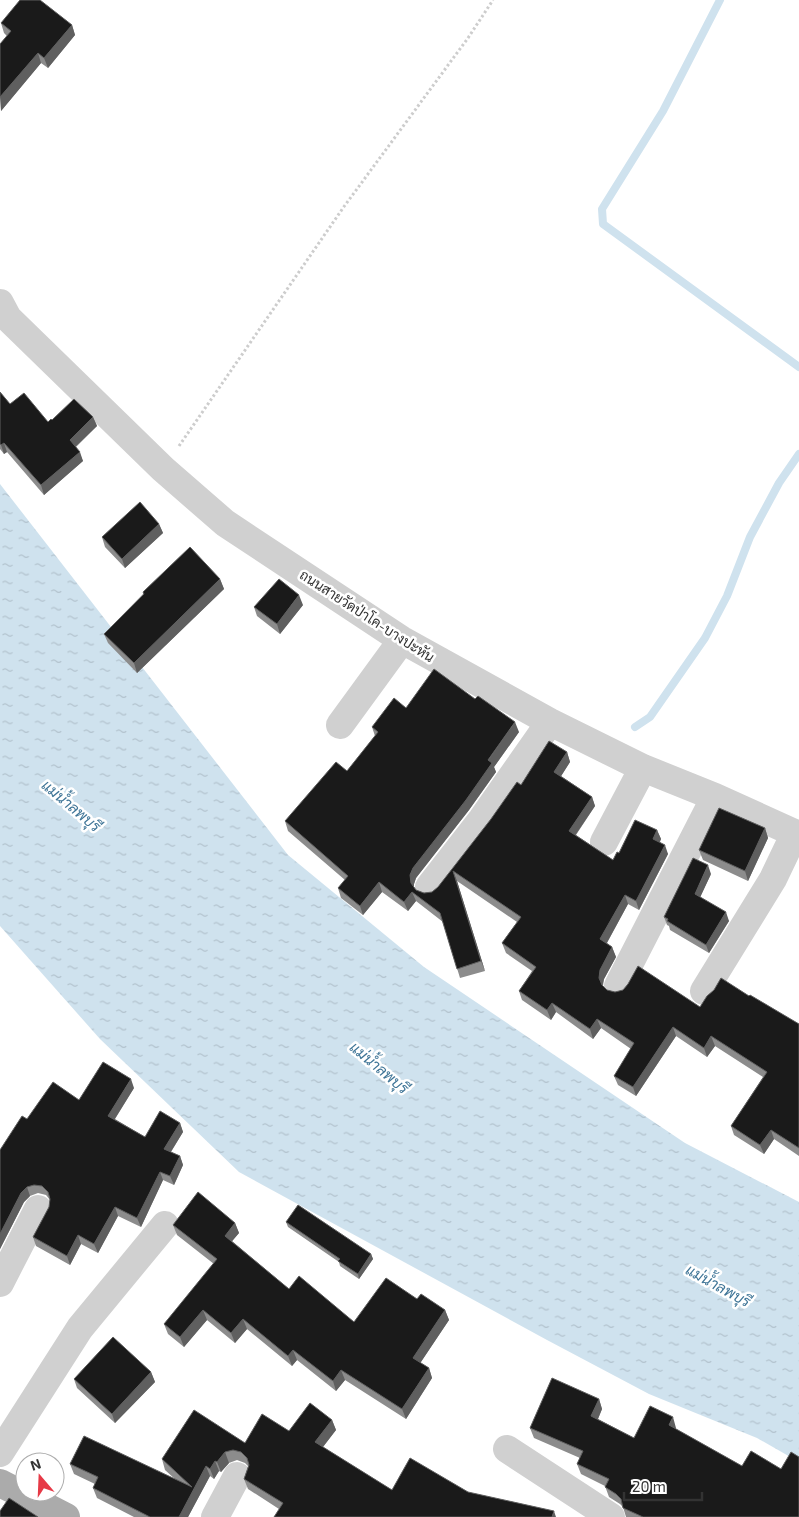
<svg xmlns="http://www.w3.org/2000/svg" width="799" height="1517" viewBox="0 0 799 1517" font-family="'Exo 2',Sarabun,sans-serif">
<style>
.water{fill:url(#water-ripples)}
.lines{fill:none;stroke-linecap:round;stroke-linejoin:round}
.stream{stroke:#cfe2ee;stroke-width:8}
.path{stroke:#cdcdcd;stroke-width:3;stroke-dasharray:2.5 2.5;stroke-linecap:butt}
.minor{stroke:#d0d0d0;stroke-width:28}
.major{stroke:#ababab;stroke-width:28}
.wall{fill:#8c8c8c}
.shaded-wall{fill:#5f5f5f}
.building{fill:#1a1a1a;stroke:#5f5f5f}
.labels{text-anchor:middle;stroke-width:5;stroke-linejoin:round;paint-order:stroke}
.street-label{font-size:14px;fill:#333;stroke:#fff}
.water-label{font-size:15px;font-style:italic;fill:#3f7597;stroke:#fff}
</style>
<defs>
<pattern id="water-ripples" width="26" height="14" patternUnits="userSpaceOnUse" patternTransform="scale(1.25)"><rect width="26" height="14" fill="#cfe2ee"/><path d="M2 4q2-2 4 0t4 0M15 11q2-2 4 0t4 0" fill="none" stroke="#b2c2cd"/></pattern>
</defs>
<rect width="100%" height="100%" fill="#fff"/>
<path class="water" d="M0,484l288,371 136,112 261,176 114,59v260l-42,-24 -108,-44 -102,-54 -308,-168 -139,-133 -100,-113z"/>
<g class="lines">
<path class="stream" d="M720,0l-57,111 -61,98 1,15 196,143
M635,727l15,-10 55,-79 22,-42 23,-59 29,-54 20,-29"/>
<path class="path" d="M179,446l164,-238 125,-170 25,-38"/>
<path class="minor" d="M0,303l8,15 155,151 62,54 177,117 148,82 93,46 72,29 84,38
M340,725l62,-85
M604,842l39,-74
M429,887l53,-68 68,-97
M618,986l97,-189
M704,991l69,-112 22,-46
M0,1283l38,-74
M507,1449l104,68
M0,1453l80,-125 85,-103
M215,1517l22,-41"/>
<path class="major" d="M0,1483l66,34"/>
</g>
<path class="wall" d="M1,23l71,2 3,10 -27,33 -7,-5 -40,48 -1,-67 7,-8 -3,-3z
M0,392l10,12 38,18 4,-2 41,-3 4,9 -21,21 7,14 -39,34 -37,-43 -3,2 -4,-5z
M159,524l4,9 -38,35 -20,-21 -3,-10z
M220,579l4,10 -87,84 -29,-30 -4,-9 39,-40v-2z
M303,605l-23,29 -23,-18 -3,-9z
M406,708l113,24 -25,35 2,5 -27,38 -53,68 -2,6v3l2,3 8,3 8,-1 6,-5 83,-102 46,-33 3,10 -9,14 31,21 3,9 -19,29 37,25 6,-7 38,-23 4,9 -1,3 8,12 -29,56 -11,-6 -21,39 5,4 4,10 -12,22 -1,7 4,4 8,2 85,15 49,-11 50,28v132l-25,-17 -10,15 -30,-19 -3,-9 32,-49 -48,-31 -8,11 -31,-21 -40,60 -18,-11 -4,-9 17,-27 -30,-21 -8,11 -37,-27 -5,8 -29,-20 -3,-9 13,-20 -26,-18 -4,-10 15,-21 -60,-41 28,90 -25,7 -17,-56 -27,-21 -8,10 -26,-19 -19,23 -22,-17 -3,-10 7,-8 -57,-49 -3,-10 62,-50 28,-35 -3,-9z
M765,828l3,10 -20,43 -45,-21 -4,-10z
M711,874l-11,23 29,24 -20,32 -39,-23 -1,-4 -2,-1 -3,-8z
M134,1088l-19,31 30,18 35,-14 3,9 -12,20 9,4 3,9 -9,20 -11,-5 -22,47 -23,-11 -20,37 -17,-9 -11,21 -34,-19 -3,-9 16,-30 1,-7 -4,-5 -8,-2 -8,3 -6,6 -24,47v-99l27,-31 52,-19z
M286,1222l85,32 2,5 -14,20 -19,-13 -1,-4 -51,-35z
M235,1223l4,10 -7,8 57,48 65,33 63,-23 28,11 4,10 -29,43 9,5 3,10 -26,41 -61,-39 -9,11 -39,-31 -5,6 -45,-37 -12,14 -28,-23 -23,27 -16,-13 -4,-10 50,-60 -37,-29 -4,-10z
M151,1372l4,10 -40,41 -38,-35 -3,-9z
M599,1399l3,10 -4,10 36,19 42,-10v1l66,37 39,3 18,48h-173l-3,-10 -3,-3 -11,-7 -4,-11 -24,-12 -4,-10 3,-6 -46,-20 -4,-10z
M332,1420l4,10 -13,17 69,43 76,2 -189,17 -31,-20 -4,-10 4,-13 -3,-3 -8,-3 -8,3 -8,9 -2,-1 -5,8 -4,-3 -22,41h-54l-37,-19 -4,-10 2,-4 -21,-10 -4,-10 106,16 -11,-10 -3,-11 83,-16 44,-12z"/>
<path class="shaded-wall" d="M72,25l3,10 -27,33 -4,-10z
M38,53l3,10 -40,48 -1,-14z
M93,417l4,9 -24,23 -3,-9z
M4,443l3,9 -3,2 -3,-9z
M80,452l3,9 -39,34 -3,-10z
M159,524l4,9 -38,35 -3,-9z
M220,579l4,10 -87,84 -3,-10z
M299,595l4,10 -23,29 -3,-10z
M515,722l4,10 -25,35 2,5 -27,38 -53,68 -2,6v8l-3,-9 -1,-8 3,-7z
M567,752l3,10 -12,19 -4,-9z
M592,797l3,9 -23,34 -3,-9z
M765,828l3,10 -20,43 -3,-10z
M657,830l4,9 -5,10 -3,-10z
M665,845l3,9 -29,56 -3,-9z
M708,865l3,9 -13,28 -3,-8z
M453,871l4,10 28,90 -4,-10z
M379,882l3,10 -19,23 -3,-9z
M412,892l4,9 -8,10 -4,-9z
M625,895l3,9 -24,44 -4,-9z
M726,912l3,9 -20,32 -3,-8z
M612,947l4,10 -12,22 -2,8 -3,-9 1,-8z
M552,1003l4,9 -5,8 -4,-10z
M597,1019l4,9 -8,11 -3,-10z
M673,1027l3,9 -40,60 -3,-9z
M711,1036l4,10 -8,11 -3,-9z
M131,1079l3,9 -23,37 -3,-9z
M180,1123l3,9 -16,26 -3,-9z
M771,1130l3,9 -10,15 -4,-9z
M180,1156l3,9 -9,20 -4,-9z
M160,1172l3,8 -22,47 -4,-9z
M27,1187l3,9 -6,6 -24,47v-15l21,-41z
M115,1207l3,9 -20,37 -4,-9z
M235,1223l4,10 -11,13 -3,-10z
M78,1235l3,9 -11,21 -3,-9z
M371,1254l2,5 -14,20 -1,-5z
M203,1310l4,10 -23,27 -4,-10z
M445,1310l4,10 -32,48 -4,-10z
M243,1319l4,10 -12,14 -4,-10z
M293,1350l4,10 -5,6 -4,-10z
M429,1368l3,10 -26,41 -4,-10z
M341,1370l4,10 -9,11 -3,-10z
M151,1372l4,10 -40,41 -3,-9z
M599,1399l3,10 -7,17 -4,-10z
M673,1417l3,11 -3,7 -4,-10z
M332,1420l4,10 -17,22 -4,-10z
M225,1452l4,11 -8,9 -4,-10z
M215,1461l4,10 -5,8 -4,-10z
M206,1466l4,10 -22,41h-9z
M554,1511l2,6h-4z"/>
<path class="building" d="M20,0h20l32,25 -28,33 -6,-5 -38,44v-53l11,-13 -10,-8z
M0,392l10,12 14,-11 24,29 3,-3 1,1 22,-21 19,18 -23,23 10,12 -39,33 -37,-42 -3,2 -1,-1z
M140,502l19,22 -37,35 -20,-22z
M190,547l30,32 -86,84 -30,-29 40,-40 -1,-2z
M279,579l20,16 -22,29 -23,-17z
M434,669l41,30 3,-3 37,26 -27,38 4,3 -26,37 -53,68 -3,7 1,8 5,7 8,3 8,-1 6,-5 53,-68 26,-37 4,3 28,-44 18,11 -13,20 38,25 -23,34 44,29 4,-8 2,1 16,-33 22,10 -4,9 12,6 -29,56 -11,-6 -25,44 12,8 -12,23 -1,8 3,7 5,5 8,2 8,-2 5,-6 10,-18 62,41 7,-11 7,-6 7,-12 28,18 1,-1 49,29v124l-28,-18 -11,15 -29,-19 36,-54 -56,-36 -7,12 -31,-21 -40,60 -19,-11 20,-33 -37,-24 -7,10 -38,-26 -5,7 -28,-19 17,-24 -34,-24 19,-26 -68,-46 28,90 -24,8 -17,-56 -28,-21 -8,10 -25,-20 -19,24 -22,-18 10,-12 -63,-55 51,-59 11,9 31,-39 -6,-5 22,-29 12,10z
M719,808l46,20 -20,43 -46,-21z
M693,858l15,7 -13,29 31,18 -20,33 -39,-24 1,-2 -4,-2z
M103,1062l28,17 -23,37 37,21 15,-26 20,12 -16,26 16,7 -10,20 -10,-4 -23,46 -22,-11 -21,37 -16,-9 -11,21 -34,-19 16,-30 1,-8 -2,-7 -6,-6 -8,-1 -7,2 -6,6 -21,41v-84l22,-34 5,3 26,-37 26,18z
M198,1192l37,31 -10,13 64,53 10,-13 55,46 32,-44 31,21 4,-5 24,16 -32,48 16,10 -27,41 -61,-39 -8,11 -40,-31 -5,6 -45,-37 -12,14 -28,-23 -23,27 -16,-13 53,-65 -44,-34z
M298,1205l73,49 -13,20 -20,-13 2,-2 -54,-37z
M113,1337l38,35 -39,42 -38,-35z
M552,1378l47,21 -8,17 43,22 16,-32 23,11 -4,8 73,41 9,-15 30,18 10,-17 8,5v60h-156l-20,-9 -2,-9 -5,-5 -11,-7 4,-8 -32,-15 6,-13 -53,-23z
M310,1403l22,17 -17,22 77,48 18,-32 58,34 86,19 -2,6h-278l9,-14 -39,-24 5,-14 -2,-7 -6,-6 -8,-2 -8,2 -8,10 -2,-1 -5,8 -4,-3 -27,51h-29l-57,-29 5,-11 -28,-13 14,-28 108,51 -30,-28 32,-49 51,33 17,-29 27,17z
M9,1498l29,19h-38v-6z"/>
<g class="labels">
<g class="street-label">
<text transform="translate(367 616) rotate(33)" y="5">ถนนสายวัดป่าโค-บางปะหัน</text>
</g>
<g class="water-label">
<text transform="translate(71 806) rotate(40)" y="5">แม่น้ำลพบุรี</text>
<text transform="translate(379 1068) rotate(40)" y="5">แม่น้ำลพบุรี</text>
<text transform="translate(718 1286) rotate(29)" y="5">แม่น้ำลพบุรี</text>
</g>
</g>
<g transform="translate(40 1477) rotate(341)"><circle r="24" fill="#ffffff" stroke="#adadad"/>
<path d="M0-4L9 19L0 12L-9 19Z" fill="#e63946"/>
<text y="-8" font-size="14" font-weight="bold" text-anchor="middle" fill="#333333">N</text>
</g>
<path d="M624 1492v8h78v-8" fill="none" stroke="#333333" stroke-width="2.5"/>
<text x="632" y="1492" font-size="15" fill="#333333" stroke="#ffffff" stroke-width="4" paint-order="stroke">20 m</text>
</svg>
